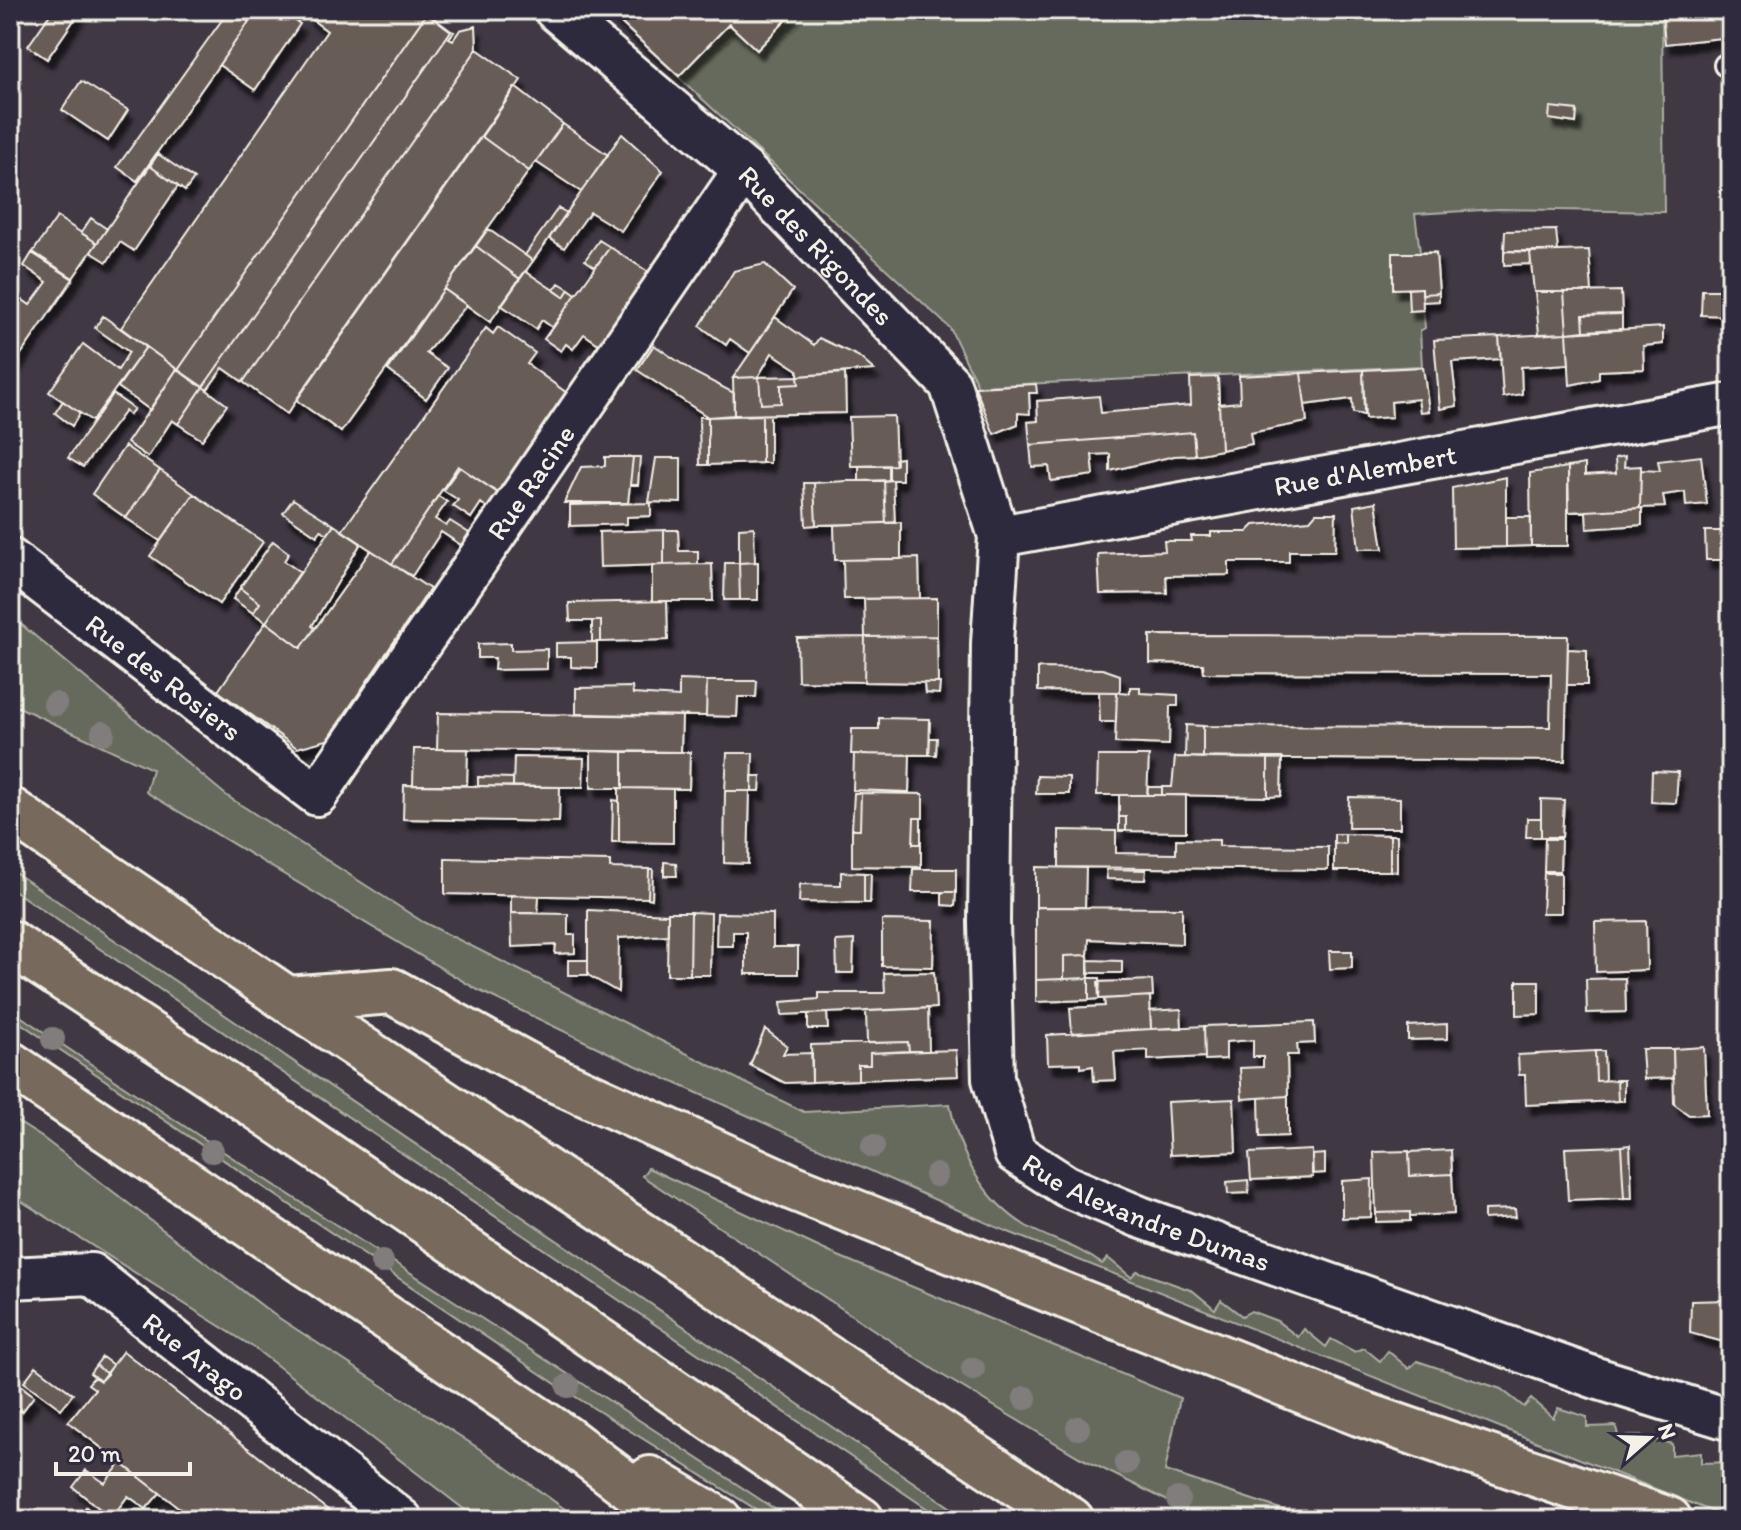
<svg xmlns="http://www.w3.org/2000/svg" width="1741" height="1530" viewBox="0 0 1741 1530" font-family="Itim,sans-serif">
<style>
.green{fill:#666b5d;stroke:#adaea2;stroke-width:2}
.building{fill:#675b56;stroke:#f4f1e8;stroke-width:2;filter:url(#shadow)}
.lines{fill:none;stroke-linecap:round;stroke-linejoin:round}
.lane-casing{stroke:#f4f1e8;stroke-width:26}
.street-casing{stroke:#f4f1e8;stroke-width:46}
.highway-casing{stroke:#f4f1e8;stroke-width:50}
.lane{stroke:#2f2a3d;stroke-width:20}
.street{stroke:#2f2a3d;stroke-width:40}
.highway{stroke:#77695c;stroke-width:44}
.tree{fill:#807d7c}
.labels{text-anchor:middle;stroke-width:8;stroke-linejoin:round;paint-order:stroke}
.street-label{font-size:28px;fill:#f4f1e8;stroke:#2f2a3d}
</style>
<defs>
<filter id="shadow"><feDropShadow dx="5" dy="9" stdDeviation="2" flood-color="#0009"/></filter>
</defs>
<rect width="100%" height="100%" fill="#403944"/>
<filter id="ink" filterUnits="userSpaceOnUse"><feTurbulence type="fractalNoise" baseFrequency=".0125" numOctaves="2"/><feDisplacementMap in="SourceGraphic" scale="16" xChannelSelector="R" yChannelSelector="G"/><feConvolveMatrix kernelMatrix="1 2 1 2 8 2 1 2 1" color-interpolation-filters="sRGB"/></filter>
<g filter="url(#ink)">
<path class="green" d="M606,10h1056l2,202 -165,-3 -84,5 5,38h16l3,40 -17,2 3,34 -5,3 2,35 -444,20 -28,-58z
M10,615l217,181 196,126 381,190 146,-8c9,49 31,94 76,122 26,15 49,18 76,38l6,-6 23,19 6,-6 56,20 22,18 6,-9 21,16 9,-5 26,10 21,16 6,-8 22,18 5,-8 24,13 9,-4 16,13 8,-10 21,18 8,-8 84,28 23,18 7,-8 22,19 5,-10 29,9v10l29,-1 2,10h25l29,8v11l29,-3v11l30,-1v57l-735,-292 -370,-166 -148,-71 -332,-198 6,-23 -142,-66z
M10,869l959,651h-25l-934,-632z
M10,1009c256,176 522,338 781,511h-18l-210,-131 -553,-373z
M10,1117l33,21 230,176 225,147 82,59h-102l-225,-173 -243,-153z
M648,1168l183,85 349,145 -15,73 149,49h-108l-127,-63 -137,-82 -300,-199z"/>
<path class="building" d="M53,10h28l-34,49 -19,-13z
M229,10l20,12 -112,159 -20,-14z
M257,10h23l20,14 -45,66 -36,-25z
M310,10h112l5,3 -249,357 -57,-42 206,-297 -21,-16z
M607,10h189l-39,40 -28,-26 -50,52z
M1662,10h69v27l-66,7z
M427,13l24,18 -248,356 -6,-3 -19,-14z
M476,26l1,23 -234,333 -20,-14 -16,22 -4,-3 248,-356 3,1 -5,6 4,2 7,-10z
M477,49l44,31 -234,334 -44,-32z
M81,81l47,29 -20,31 -46,-31z
M515,87l48,37 -34,47 -48,-35z
M1550,107l27,3 -1,13 -27,-4z
M563,124l45,31 -27,37 -45,-30z
M622,134l41,37 -42,60 -31,-19 -26,36 -15,-10z
M481,136l48,35 -188,261 -45,-32z
M158,154l36,25 -9,12 -35,-25z
M150,166l28,20 -44,65 -14,-9 -13,20 -16,-10z
M558,208l9,5 -34,48 -8,-6z
M57,217l40,26 -24,35 -40,-26z
M91,218l16,11 -10,14 -16,-10z
M488,229l45,32 -13,18 -44,-33z
M1556,230l2,21h-54l1,-20z
M599,240l11,7 -15,20 -10,-7z
M476,246l44,33 -30,43 -46,-33z
M610,247l40,26 -50,72 -16,-11 -11,15 -7,-5 -5,7 -17,-12z
M1589,250l3,42h-58l-4,-40z
M1504,251l26,1 1,12 -27,1z
M32,253l41,26 -63,91v-79l20,14 17,-23 -23,-16z
M1393,253h43l3,40 -17,1v-6l-29,1z
M765,264l28,26 -43,63 -20,-14 -4,6 -26,-19 34,-55z
M525,271l39,26 5,-8 7,5 -23,34 -11,-8 -6,9 -35,-24z
M559,283l10,6 -5,8 -10,-7z
M1422,288l1,22 -14,1 -1,-22z
M444,289l23,16 -41,48 22,15 -22,31 -38,-29z
M1702,290h28v26l-29,-1z
M1621,291l1,23 -39,1 1,16 -17,2 -3,-41z
M1535,292h29l3,41 -28,1z
M1439,293v8l-16,1 -1,-8z
M1622,314v15l-38,2 -1,-16z
M103,316l43,31 -54,74 -43,-29 34,-48 35,26 11,-18 -34,-24z
M775,317l39,28 5,-7 39,18 16,14 -76,6v-6l-26,-17 -14,24 -25,1z
M498,327l37,26 -8,11 40,29 -69,100 -40,-27 -66,98 -50,-33 144,-203 7,6z
M1663,327v17l-20,2 1,23 -45,2v8l-29,6 -3,-52z
M1567,333l2,31 -48,3 1,27 -19,3 -4,-60z
M1499,337l2,22 -49,3 5,44 -17,3 -6,-69z
M654,345l41,28 39,20v22l-26,2 -71,-47z
M146,347l31,22 -27,41 -32,-23z
M1423,367l6,44 -9,1 -2,-13 -27,3 1,15 -27,2 -2,-49z
M177,369l26,18 -25,37 -6,-4 -24,37 -21,-14z
M1363,370l1,45 -11,-2 -1,-14 -47,6 -4,-32z
M845,373l1,40 -112,2 -1,-37 26,-1 2,27 20,-1v-18l18,-1 -1,-8z
M1301,373l6,49 -57,11 2,11 -31,6 -2,-46 21,-2 -1,-26z
M798,376l1,8 -18,1v18l-20,1 -2,-27z
M1218,377l3,73 -26,5 -2,-23 -163,13 -2,-23 10,-1 -1,-20 62,-5 2,17 90,-8 -1,-27z
M1036,384l1,9h-8l1,21 -12,-1v11l-24,10 -19,-47z
M203,387l24,18 -25,35 -24,-16z
M113,394l21,15 -5,6 -4,-4 -42,56 -15,-9z
M63,401l17,12 -8,13 -17,-13z
M762,415v48l-54,2v-48z
M762,415h8v48h-8z
M894,416l2,49 -45,1 -2,-49z
M699,417h9v48h-8z
M1193,432l2,23 -21,1 -64,15v-17l-18,1 2,20 -43,6 -2,-15 -17,1 -2,-22z
M125,446l35,24 -34,48 -34,-24z
M1625,456l-1,11 17,-1 -1,42 -71,4 -1,-45 17,-3v11l31,-2 -1,-15z
M1701,456l6,48 -21,2 -1,-14 -22,3 2,12 -25,1 1,-38 19,1 -2,-10z
M605,457h28l-5,46h-64l17,-36 24,-1z
M633,457h7l-2,28h-8z
M656,458h25v45l-32,-1z
M902,458v22h-13v-14l7,-1 -1,-6z
M859,466h30v14l-30,1z
M460,467l38,26 -11,15 -6,-5 -10,15 -18,-12 5,-6 -15,-10z
M1568,467v79h-37l-1,-73z
M160,470l34,24 -34,47 -34,-23z
M1506,477v70l-53,1 -1,-60z
M893,480l2,43h-9l-2,-42z
M847,481h37l2,42 -70,2 -2,-42z
M804,483h10l2,42 -10,1z
M194,494l69,48 -44,62 -69,-48z
M438,496l9,6 -12,17 11,7 4,-5 19,12 -8,12 -20,-13 -29,44 -20,-12z
M293,499l41,26 -6,9 -7,-4 -4,6 -34,-23z
M1376,502l7,47h-24l-5,-43z
M651,503v13l-24,1v7l-57,2v-21z
M1642,508v17l-55,4 -1,-18z
M1316,513h20l-1,38h-46v11h-60v13l-63,1 1,17 -67,1 -2,-40 67,-3 -1,-10h28l-1,-5h20v-4h36l7,-7 56,-5z
M1506,517h25v29l-25,1z
M901,522v37l-66,1 -1,-35z
M334,525l27,18 -49,83 3,2 -14,20 -35,-26z
M754,527l1,35 -16,1v-35z
M664,530h14l1,21h19v13l-34,1z
M664,530v35l-64,2 -1,-35z
M1705,531h26v29h-25z
M273,541l16,12 -5,8 16,11 -34,50 -13,-9 7,-10 -20,-15z
M371,550l59,39 -103,151 -30,8 -79,-57 48,-69 35,26z
M919,558l1,40 -76,1 -1,-39z
M758,562v38h-18l-1,-37z
M725,563h14l1,37h-16z
M712,564l1,37h-61v-36z
M240,588l20,15 -7,10 -20,-14z
M937,598v38l-72,1 -1,-38z
M667,601l1,39 -67,2v-21h-31l-1,-18z
M592,621h9v21h-9z
M1150,635l418,1 -3,125 -362,-3v-32l347,1 1,-53 -347,-1 -1,-9 -53,-1z
M937,636l1,47 -74,-1 1,-45z
M865,637l-1,45 -66,-1 -1,-43z
M597,642v26l-26,-1v-10h-15v-14z
M511,643v7l36,-1v20l-53,1 1,-12h-17v-14z
M1568,649l19,1v35h-20z
M1038,668l65,1 17,6v17l10,1v-6h10v6l38,2v11h-8l-1,39 -54,-2 2,-51 -79,-1z
M679,680l28,1 -1,35 -130,-2v-26l56,-1 1,7 46,3z
M707,681h50l-1,16h-18l-1,20 -31,-1z
M924,683h16l-1,11 -14,-1z
M1099,692h18l-1,30h-16z
M438,713l244,3 -1,36 -244,-3z
M879,718l51,1 -1,36 -78,-1 1,-25h27z
M1186,725l17,1v32l-18,-1z
M930,738h7l-1,17h-7z
M414,749h54l-1,36h-54z
M591,751l32,1v36h-32z
M623,752h67l-1,37 -66,-1z
M727,753h26l-1,38h-27z
M854,754l56,1 -1,37 -56,-2z
M1098,756h51l-2,39h-50z
M514,757l70,1 -1,29h-70z
M1175,757l93,1v39l-106,-2v-8h10z
M1268,758h14l-1,38 -13,1z
M1652,771l26,1 -2,31 -25,-1z
M752,776h9l-1,15h-8z
M1037,776l32,1v17h-33z
M478,777l35,1v9l-35,-1z
M404,785l156,2 -1,35 -156,-3z
M1148,787h14v8h-15z
M619,788l54,1v54l-54,-1z
M725,791h25l-2,73 -24,-1z
M854,793h7l-1,36h-8z
M861,793l62,1v24h-9l-1,26h8v23l-69,-1v-37h8z
M1119,795h67v37l-60,-1v-14h-7z
M1349,797l51,1v30h-52z
M1541,799l23,1 -2,37h-21z
M613,800l6,1v41h-7z
M1119,817h7v14h-7z
M914,818h7v26h-8z
M1527,818h14v19h-15z
M1059,830l57,1v22l60,1v-15l43,1v6l109,1v23l-269,-3z
M1334,834h11v10l-11,-1z
M1345,834l45,1v36h-56v-28l11,1z
M1390,835h7v37l-7,-1z
M1545,839h16l-1,32h-16z
M445,858l165,3v7l39,1 -1,29 -203,-4z
M664,862l12,1 1,13h-13z
M1036,867l50,1 -1,39h-49z
M649,869h4l-1,30 -4,-1z
M913,869h43v23h-44z
M1106,869l40,1 -1,10 -38,-1z
M841,872l23,1v30l-65,-1 1,-18 41,1z
M864,873h7l-1,30h-6z
M1544,873h17v40h-19z
M942,892h14l-1,14 -13,-1z
M511,895l28,1 -1,17h-27z
M1036,907l146,1v36l-93,-5 -1,16 -24,1v23l-28,1z
M588,910l80,4v21l-49,3 -1,54 -30,-17z
M668,912h23l-1,63h-23z
M691,912l20,1 -1,62h-20z
M511,913l57,1v21h7v18l-20,1 1,-9 -44,2z
M717,913l56,1v33h25v27h-52v-42h-13v14h-17z
M882,920l52,1 -1,46 -51,-1z
M1646,921l1,49 -51,2 -1,-50z
M854,940l-1,33h-16l-1,-32z
M1329,951h23v17l-22,1z
M1088,955l1,23 -25,1v-23z
M568,960h20v15h-20z
M1088,960l34,1v12h-34z
M934,972l2,36 -154,7 -1,-13 38,-3v-6h66l-1,-20z
M1089,978h11l-1,21 -10,1z
M1089,978v22l-53,2v-22z
M1625,978l1,34 -39,1 -1,-34z
M1152,980l1,16 -54,3 -1,-17z
M1517,981h22v33l-22,1z
M1150,996l1,33 -79,4 -2,-25 35,-2 -1,-7z
M928,1008l1,43h-20l-1,-9 -41,1 -1,-32z
M1181,1009l1,19 -31,1 -1,-18z
M827,1013l1,16h-20v-15z
M1314,1022l1,21 -18,1 1,11h-11l1,41 -46,3 -2,-31 23,-1v-10h-10v-17l-27,2v17l-21,1 -1,-34z
M1447,1024v15l-39,1v-14z
M1204,1026l1,31 -57,3v-10l-34,2 2,28 -22,1 -1,-15 -12,2v-5l-33,1 -1,-29z
M765,1029l22,17 -4,8 29,-1v29l-27,1 -35,-18z
M908,1042l1,9 -39,2v12h-12v15l-46,2 -1,-37z
M1704,1047l3,67 -18,1 -15,-11 -1,-55z
M1642,1049h31l1,29 -30,1z
M956,1050l2,26 -100,4v-15h12v-12z
M1595,1051l1,30 21,-1 1,21 -92,4 -1,-30h-6l-1,-20z
M1595,1051h9l1,30h-9z
M1617,1080h7v21h-6z
M1288,1096v40l-28,1 -1,-39z
M1234,1099l2,53 -66,3 -3,-53z
M1630,1145l2,53h-8l-3,-52z
M1621,1146l3,52 -56,2 -3,-52z
M1312,1150l1,27 -62,3 -2,-27z
M1451,1150l1,24 -42,2 -1,-24z
M1409,1151l1,25 42,-2 2,40 -44,2v-4l-34,1 -2,-61z
M1325,1154v19l-13,1v-19z
M1372,1179l-1,38 -29,1v-37z
M1248,1180l1,13 -21,1 -1,-12z
M1731,1194v16h-8v-15z
M1515,1209l1,8 -32,2v-9z
M1410,1212v9l-34,1v-9z
M1731,1300v44l-41,-11 1,-32z
M123,1351l176,137 42,32h-146l-127,-98 27,-33 -7,-5 6,-7 6,4z
M102,1357l11,8 -6,9 -11,-9z
M96,1365l11,9 -7,7 -10,-8z
M36,1366l37,28 -12,15 -37,-27z
M10,1377l24,19 -12,16 -12,-9z
M121,1463l39,30 -14,16 -18,-13 -17,22 -38,-31 13,-17 19,13z
M86,1507l15,13h-26z"/>
<g class="lines">
<g class="lane-casing">
<path id="lane" d="M1725,65l6,-1"/>
</g>
<g class="street-casing">
<g id="street">
<path id="s1" d="M555,10l189,160 206,214 49,152 -7,107 -3,279 4,157 22,74 51,33 74,31 456,161 135,42"/>
<path id="s2" d="M999,536l732,-132"/>
<path id="s3" d="M10,559l307,236 427,-625"/>
<path id="s4" d="M10,1278l81,-4 311,246"/>
</g>
</g>
<g class="highway-casing">
<path id="highway" d="M10,810l277,189 784,521
M10,943l198,130 653,447
M287,999l105,-8 153,84 249,113 565,225 310,107
M10,1064l555,374 108,82
M650,1479l69,41"/>
</g>
<use href="#lane" class="lane"/>
<use href="#street" class="street"/>
<use href="#highway" class="highway"/>
</g>
<g class="tree">
<circle cx="55" cy="704" r="12"/>
<circle cx="103" cy="733" r="12"/>
<circle cx="53" cy="1039" r="12"/>
<circle cx="873" cy="1146" r="12"/>
<circle cx="212" cy="1151" r="12"/>
<circle cx="936" cy="1175" r="12"/>
<circle cx="382" cy="1262" r="12"/>
<circle cx="973" cy="1369" r="12"/>
<circle cx="568" cy="1386" r="12"/>
<circle cx="1025" cy="1398" r="12"/>
<circle cx="1078" cy="1428" r="12"/>
<circle cx="1126" cy="1463" r="12"/>
<circle cx="1178" cy="1499" r="12"/>
</g>
</g>
<g class="labels">
<g class="street-label">
<text dy="10" stroke="none"><textPath href="#s1" startOffset="352">Rue des Rigondes</textPath></text>
<text dy="10" stroke="none"><textPath href="#s2" startOffset="372">Rue d'Alembert</textPath></text>
<text dy="10" stroke="none"><textPath href="#s3" startOffset="766">Rue Racine</textPath></text>
<text dy="10" stroke="none"><textPath href="#s3" startOffset="194">Rue des Rosiers</textPath></text>
<text dy="10" stroke="none"><textPath href="#s1" startOffset="1470">Rue Alexandre Dumas</textPath></text>
<text dy="10" stroke="none"><textPath href="#s4" startOffset="214">Rue Arago</textPath></text>
</g>
</g>
<rect width="1741" height="1530" fill="none" stroke="#2f2a3d" stroke-width="40"/>
<rect x="20" y="20" width="1701" height="1490" fill="none" stroke="#f4f1e8" stroke-width="3" filter="url(#ink)"/>
<g transform="translate(1649 1438) rotate(70)" stroke="#2f2a3d" stroke-width="6" paint-order="stroke">
<path d="M0-6L14 30L0 20L-14 30Z" fill="#f4f1e8"/>
<text y="-12" font-size="22" font-weight="bold" text-anchor="middle" fill="#f4f1e8">N</text>
</g>
<path d="M56 1462v12h134v-12" fill="none" stroke="#f4f1e8" stroke-width="4"/>
<text x="68" y="1462" font-size="24" fill="#f4f1e8" stroke="#2f2a3d" stroke-width="6" paint-order="stroke">20 m</text>
</svg>
